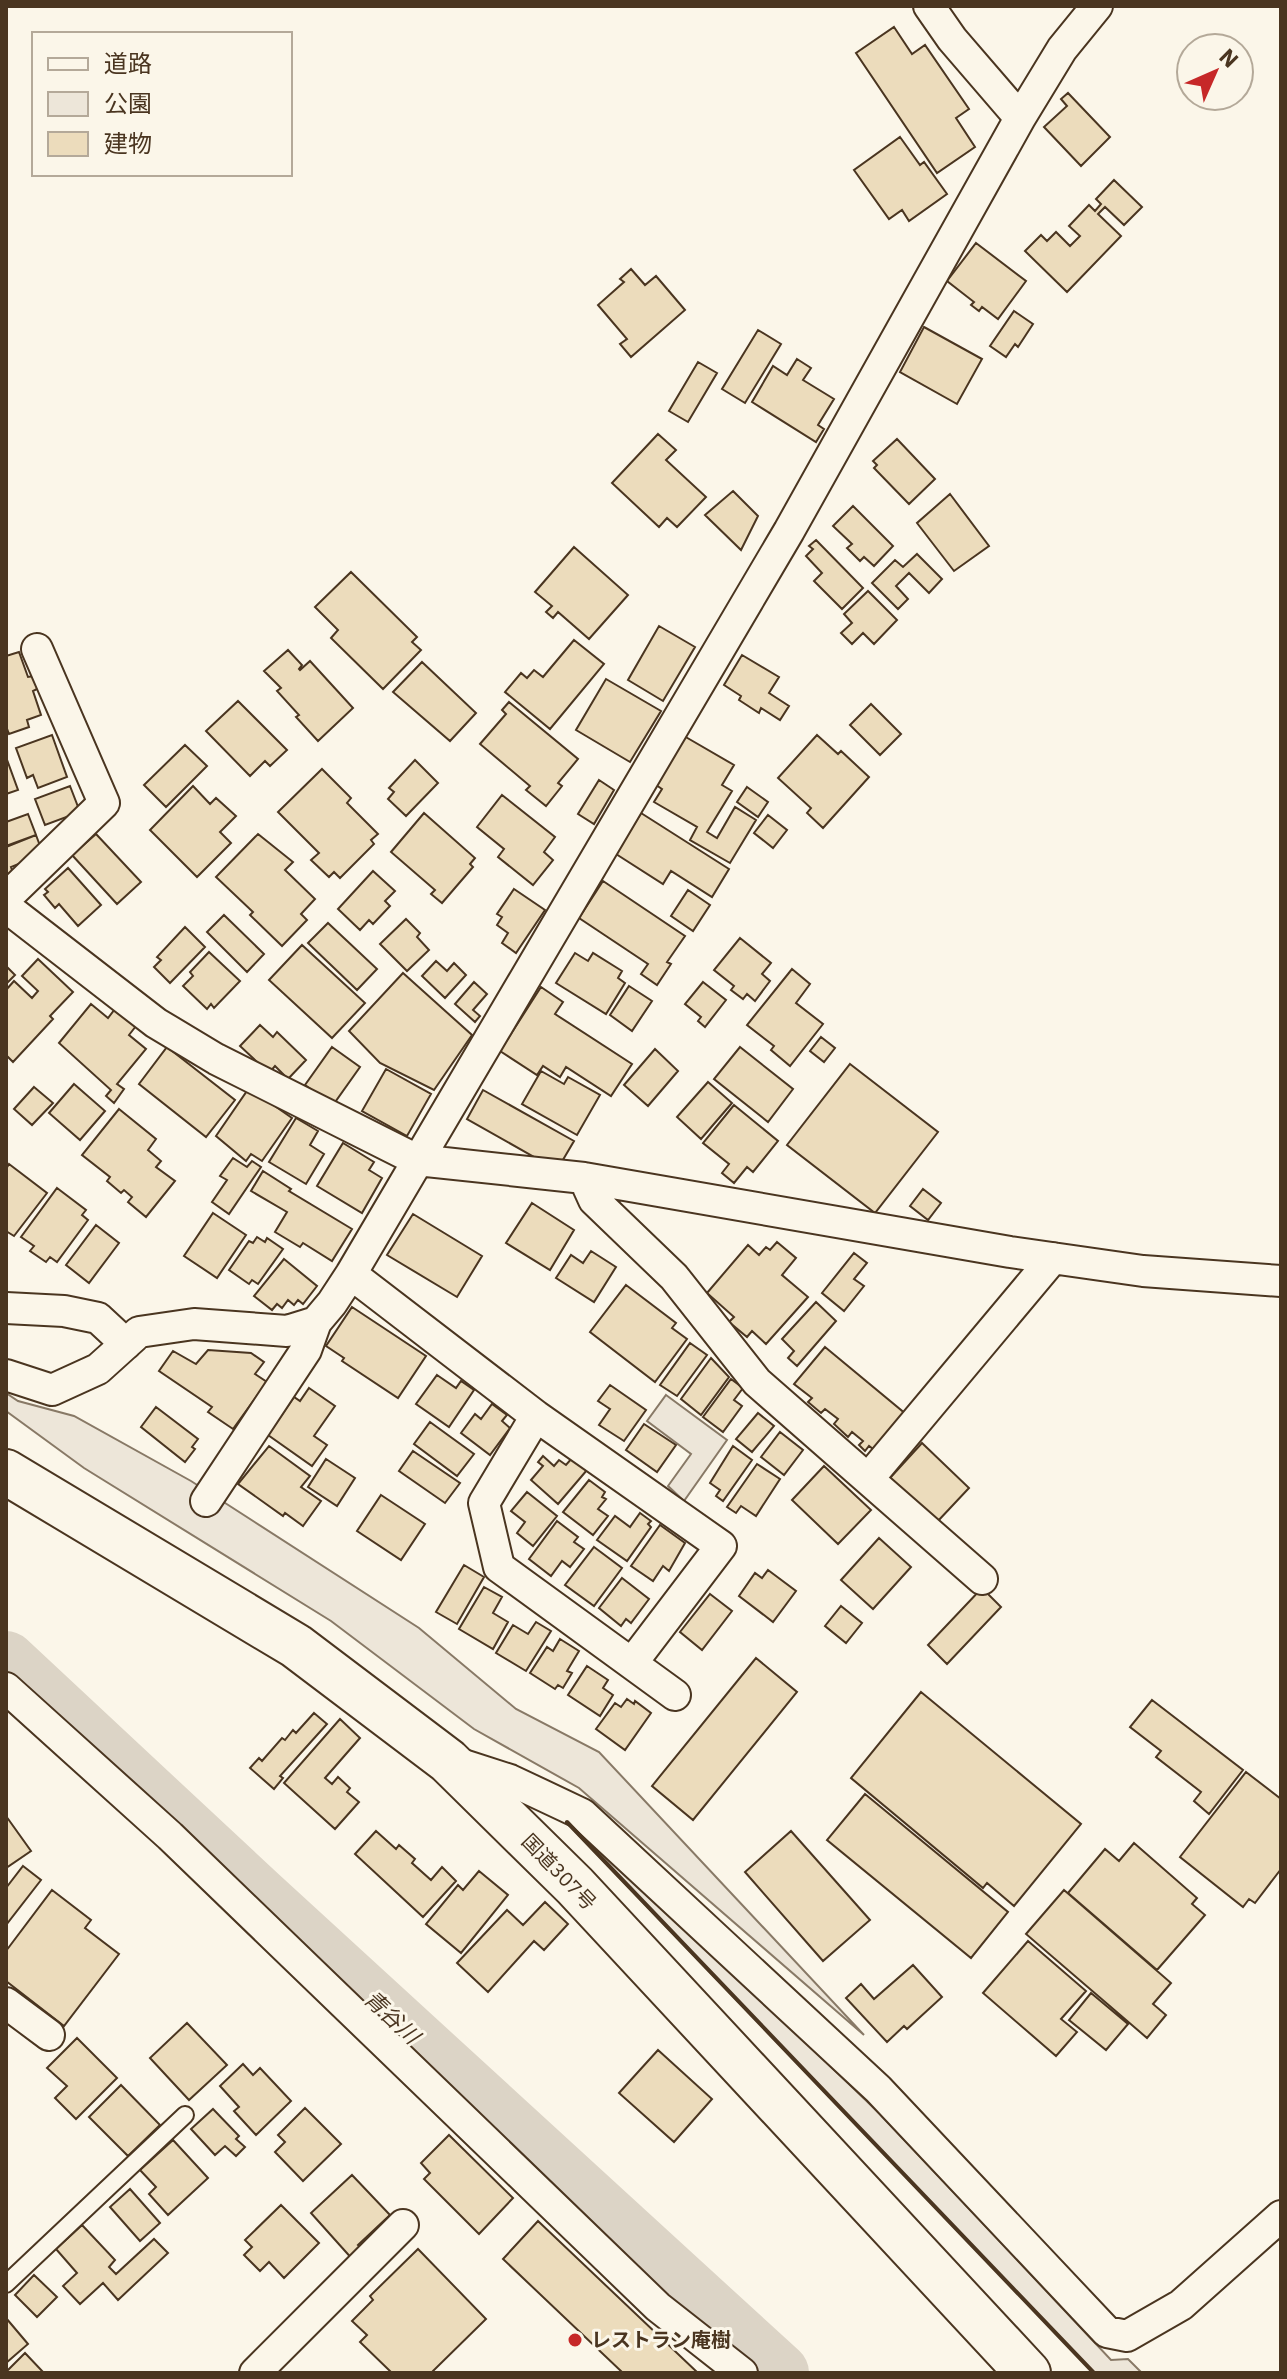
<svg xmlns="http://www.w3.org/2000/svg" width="1287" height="2379" viewBox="0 0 1287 2379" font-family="'IBM Plex Sans','Noto Sans JP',sans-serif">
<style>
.green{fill:#ede6d9;stroke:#887966;stroke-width:2}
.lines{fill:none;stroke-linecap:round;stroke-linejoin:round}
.river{stroke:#dcd4c6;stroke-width:60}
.building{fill:#ecdcbc;stroke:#4a3520;stroke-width:2}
.service-casing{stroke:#4a3520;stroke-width:20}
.minor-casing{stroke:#4a3520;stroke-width:34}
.trunk-casing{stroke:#4a3520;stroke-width:48}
.service{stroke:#fbf6e9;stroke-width:16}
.minor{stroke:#fbf6e9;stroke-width:30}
.trunk{stroke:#fbf6e9;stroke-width:44}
.wall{stroke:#4a3520;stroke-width:4}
.poi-dot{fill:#c62828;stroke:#fbf6e9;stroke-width:3}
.labels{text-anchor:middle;stroke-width:6;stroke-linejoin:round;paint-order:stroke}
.street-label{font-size:20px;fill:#4a3520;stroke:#fbf6e9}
.poi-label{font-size:20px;font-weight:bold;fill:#4a3520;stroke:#fbf6e9;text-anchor:start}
.water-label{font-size:22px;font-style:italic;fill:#4a3520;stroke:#fbf6e9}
</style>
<rect width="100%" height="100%" fill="#fbf6e9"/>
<path class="green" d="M6,1393l12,8 56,15 117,65 228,147 97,81 83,43 265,283 -285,-247 -105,-59 -143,-108 -247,-153 -78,-57z
M666,1395l61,45 -43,61 -16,-15 23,-32 -44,-33z
M567,1823l36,24 276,266 232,247 17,-1 14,14h-48z"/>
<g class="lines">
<path class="river" d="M6,1661l252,235 521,477"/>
</g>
<path class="building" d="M894,27l18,27 13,-9 44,64 -13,9 19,29 -38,26 -81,-120z
M1068,93l42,44 -29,29 -37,-39 23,-21 -6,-7z
M900,137l20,28 4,-3 23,32 -38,27 -7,-11 -13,9 -35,-49z
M1114,180l28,27 -18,18 -19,-18 -7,7 23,22 -54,56 -42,-41 16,-16 6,6 9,-9 14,14 10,-10 -11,-10 20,-21 6,6 6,-7 -5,-5z
M976,243l50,38 -28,38 -16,-12 -3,4 -8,-6 3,-3 -27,-21z
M631,269l14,16 11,-9 29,34 -54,47 -11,-13 7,-5 -29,-34 26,-23 -4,-3z
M1014,311l19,13 -15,23 -3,-3 -9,13 -16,-11z
M924,327l58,32 -25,45 -57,-32z
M758,330l23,14 -36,59 -23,-14z
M797,359l14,9 -8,12 31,19 -16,26 6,4 -8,13 -64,-40 21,-36 14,9z
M698,362l19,11 -29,49 -19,-11z
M658,434l18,16 -10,10 40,37 -29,30 -10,-9 -8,9 -47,-44z
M897,439l38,40 -26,25 -35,-36 3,-3 -4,-4z
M733,491l25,25 -17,34 -36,-35z
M950,494l39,52 -35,25 -37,-48z
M853,506l40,40 -19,20 -10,-9 -4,4 -13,-13 5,-4 -19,-18z
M816,540l47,48 -21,21 -28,-28 8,-8 -16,-17 7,-7 -4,-3z
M574,547l54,48 -39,44 -31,-27 -5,6 -7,-6 6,-6 -17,-14z
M917,554l25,25 -13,14 -20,-20 -13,13 12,13 -10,10 -26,-26 23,-23 8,7z
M351,572l66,65 -5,5 9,8 -38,39 -52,-51 7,-8 -23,-23z
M868,591l29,29 -23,24 -11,-11 -11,11 -11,-11 11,-10 -8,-9z
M659,626l36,21 -32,54 -35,-21z
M574,640l30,24 -54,65 -45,-37 16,-19 6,5 7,-8 9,7z
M288,650l14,15 -3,4 1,1 10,-9 43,47 -35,33 -22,-24 3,-2 -22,-24 4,-3 -17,-17z
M19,652l9,25 6,-1 5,12 -6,3 8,24 -14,5 2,7 -20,7 -3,-8v-70z
M742,655l37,22 -10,16 20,13 -9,14 -19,-12 -2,5 -20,-13 2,-4 -17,-11z
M422,662l54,51 -26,28 -57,-49z
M606,679l55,32 -31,51 -54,-32z
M238,701l49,49 -17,16 -5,-5 -15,15 -44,-45z
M509,702l69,57 -20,24 4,3 -16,20 -20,-16 4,-4 -50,-42 26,-30 -4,-4z
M871,704l30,30 -21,21 -30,-30z
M52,735l15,42 -29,11 -5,-13 -6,3 -11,-30z
M817,735l21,19 3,-3 28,26 -46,51 -16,-15 4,-5 -33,-30z
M684,736l50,29 -12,20 10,6 -25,41 10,6 18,-31 21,13 -26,43 -40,-23 7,-13 -43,-25 8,-13 -6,-4z
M185,745l22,21 -41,41 -22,-22z
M6,757l12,33 -12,4z
M415,760l23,23 -32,33 -18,-17 6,-7 -5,-4z
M322,769l29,29 -4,5 31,31 -7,6 3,4 -34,34 -6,-6 -5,5 -18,-17 8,-7 -41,-41z
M599,780l15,10 -20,34 -16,-10z
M70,786l10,26 -35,13 -10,-26z
M193,786l17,18 6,-6 20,18 -16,16 11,11 -34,34 -47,-47z
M747,787l21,15 -10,15 -21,-15z
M502,795l53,42 -11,15 9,8 -20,25 -35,-28 6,-8 -27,-22z
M424,813l51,45 -5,6 3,3 -31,36 -11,-9 4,-4 -44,-38z
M641,813l88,56 -17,28 -41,-26 -8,13 -47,-30z
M28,814l8,21 -30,11v-24z
M768,815l19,15 -14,18 -19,-15z
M96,834l45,48 -24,22 -45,-49z
M258,834l35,28 -8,8 30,29 -14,15 6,6 -25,26 -32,-31 3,-3 -37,-35z
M36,835l7,19 -32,13 3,9 -8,3v-32z
M68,868l33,37 -23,21 -19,-22 -4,4 -11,-13 4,-3 -3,-3z
M373,871l22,20 -10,10 5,5 -17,18 -4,-4 -9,10 -22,-21z
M603,881l82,55 -18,26 4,2 -14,21 -16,-11 7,-10 -69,-46z
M514,889l31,21 -29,43 -14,-10 6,-10 -11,-8 5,-8 -5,-3z
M688,890l22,15 -17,26 -22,-15z
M224,915l40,39 -17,18 -40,-40z
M406,919l14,14 -3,4 12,13 -22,21 -27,-27z
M328,923l49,46 -20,21 -49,-47z
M185,927l20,20 -35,36 -16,-16 7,-7 -4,-3z
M740,938l31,25 -9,11 8,7 -15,20 -8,-7 -4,5 -12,-9 3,-4 -20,-16z
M302,945l63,58 -33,35 -63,-58z
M209,952l31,29 -26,27 -3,-4 -4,5 -24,-23 10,-10 -3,-4z
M575,953l13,8 5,-8 29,18 -4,7 7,5 -19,31 -50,-31z
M38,959l35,33 -23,24 3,3 -40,43 -7,-7v-65l8,-9 18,17 6,-7 -16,-15z
M436,961l11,10 7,-8 12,12 -21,23 -23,-22z
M6,966l9,9 -9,9z
M792,969l18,15 -14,19 27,21 -33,42 -19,-16 3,-4 -27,-21z
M403,973l69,62 -38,55 -54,-27 -31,-32z
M474,982l13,12 -14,16 7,6 -5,6 -20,-18z
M703,982l23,18 -21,27 -7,-6 3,-4 -16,-13z
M629,986l23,15 -20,30 -22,-16z
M541,987l22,15 -8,12 77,50 -21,32 -45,-29 -6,10 -17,-11 -6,9 -37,-24z
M91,1004l17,14 7,-9 21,17 -7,9 17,14 -29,35 7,5 -10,14 -8,-7 5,-6 -52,-47z
M260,1025l13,12 4,-5 29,28 -18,19 -13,-13 -6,7 -29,-27z
M821,1037l14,11 -11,14 -14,-11z
M167,1047l68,53 -29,37 -67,-53z
M332,1047l28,20 -27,38 -28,-20z
M740,1047l53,42 -25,33 -54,-43z
M655,1049l23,22 -30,35 -24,-21z
M850,1064l88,68 -63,81 -88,-68z
M386,1069l45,25 -24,42 -45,-25z
M541,1071l23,13 4,-7 32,18 -23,40 -55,-31z
M708,1082l24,21 -31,36 -24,-22z
M74,1084l31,27 -25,29 -31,-27z
M34,1087l19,16 -21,22 -18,-16z
M249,1088l43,30 -30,43 -11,-7 -5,7 -30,-25z
M483,1090l91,51 -17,29 -90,-51z
M734,1105l44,36 -25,31 -6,-5 -13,16 -12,-10 7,-9 -26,-21z
M119,1109l37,30 -8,11 13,11 -5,6 19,14 -29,36 -18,-15 4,-5 -8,-7 -3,3 -14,-12 3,-4 -28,-22z
M296,1118l22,13 -8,14 14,9 -18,30 -37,-22z
M343,1143l31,19 -5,8 13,8 -20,35 -45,-27z
M233,1158l14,9 5,-6 9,6 -32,47 -17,-12 15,-22 -7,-4z
M9,1164l38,29 -33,43 -8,-5v-62z
M263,1171l28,18 -2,2 63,38 -20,32 -29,-18 -3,4 -25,-15 12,-20 -36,-21z
M57,1188l29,22 -4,5 6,5 -31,42 -7,-5 -4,5 -16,-11 4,-5 -13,-9z
M923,1189l18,14 -13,17 -18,-14z
M532,1203l42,27 -24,40 -44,-27z
M213,1213l33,22 -29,43 -33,-22z
M413,1214l69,42 -25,41 -70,-42z
M96,1225l23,18 -30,40 -23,-18z
M257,1237l8,5 2,-4 16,11 -25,35 -6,-4 -3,4 -20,-14 20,-29 4,2z
M777,1242l19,16 -14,17 26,22 -42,47 -14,-13 -5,6 -18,-15 5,-5 -27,-24 41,-48 11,10 7,-8 4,3z
M591,1251l25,16 -22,35 -38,-24 15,-23 12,8z
M854,1253l13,10 -13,16 10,7 -20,25 -22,-18z
M284,1259l33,27 -14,18 -5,-4 -4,5 -6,-5 -6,8 -5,-4 -5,6 -18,-14z
M626,1285l50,38 -4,5 15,11 -32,43 -65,-50z
M816,1302l20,19 -39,45 -9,-8 6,-7 -12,-12z
M352,1307l74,49 -28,42 -56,-37 2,-3 -18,-12z
M690,1343l17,12 -30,41 -17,-11z
M825,1347l82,68 -30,37 -8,-6 -4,5 -6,-6 4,-4 -11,-9 -4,5 -14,-13 4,-5 -13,-10 -4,4 -13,-11 4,-4 -18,-14z
M208,1350l43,3 13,9 -9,12 12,8 -34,47 -25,-17 4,-5 -53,-36 14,-20 23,13z
M711,1358l18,19 -28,38 -20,-16z
M437,1375l19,13 5,-7 13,9 -25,37 -33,-23z
M731,1379l12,9 -9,12 8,6 -19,26 -20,-15z
M610,1385l36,25 -22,31 -25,-16 11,-16 -12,-8z
M309,1388l26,18 -21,30 13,9 -15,21 -44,-31 26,-38 6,4z
M492,1404l15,11 -5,6 8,7 -20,27 -29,-22 14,-19 6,5z
M156,1407l42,32 -6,8 3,2 -10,13 -44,-35z
M758,1413l16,13 -22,26 -16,-13z
M430,1422l44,32 -17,22 -43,-32z
M644,1424l32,21 -19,27 -31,-22z
M780,1432l23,18 -19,25 -23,-18z
M922,1443l47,45 -32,34 -47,-44z
M269,1446l41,30 -9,11 20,14 -18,25 -18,-13 -2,3 -45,-32z
M733,1446l19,14 -29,41 -7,-5 4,-6 -10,-7z
M413,1451l47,32 -15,20 -46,-32z
M543,1456l11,10 5,-6 7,5 7,-8 14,13 -29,34 -27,-24 12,-14 -5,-4z
M326,1459l29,19 -18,28 -29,-19z
M757,1464l23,15 -24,37 -15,-10 -5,7 -9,-6z
M824,1466l47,44 -33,34 -46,-44z
M589,1480l16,12 -3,5 4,2 -8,10 10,7 -15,19 -30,-23z
M527,1492l30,24 -24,30 -16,-13 8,-11 -14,-11z
M381,1495l44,29 -24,36 -44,-29z
M640,1513l11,8 -3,3 3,3 -24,34 -30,-21 18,-24 15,11z
M557,1521l21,16 -4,5 10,7 -14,18 -8,-6 -11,15 -22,-17z
M660,1525l25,18 -16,28 -6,-5 -10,15 -22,-15z
M879,1538l32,29 -38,42 -32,-29z
M594,1547l28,21 -28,38 -29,-21z
M464,1565l20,12 -27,47 -21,-12z
M768,1570l28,21 -23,31 -34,-26 16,-23 7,5z
M622,1578l27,21 -18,24 -5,-4 -5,7 -22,-18z
M484,1587l18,10 -9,16 15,9 -15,27 -34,-20z
M982,1588l19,19 -54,57 -19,-19z
M710,1594l22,17 -30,39 -22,-18z
M841,1606l21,17 -16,20 -21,-17z
M536,1622l15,9 -25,40 -30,-18 17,-28 15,9z
M560,1639l19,12 -12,20 5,2 -9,15 -5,-3 -3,4 -25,-16 17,-26 6,4z
M756,1658l41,34 -104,128 -41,-34z
M587,1666l21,14 -5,8 10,7 -13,21 -32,-21z
M921,1692l160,132 -67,82 -27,-23 -4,5 -132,-110z
M627,1699l7,5 1,-3 16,12 -26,37 -29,-21 19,-26 6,4z
M1152,1700l91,70 -34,44 -15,-13 7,-9 -45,-35 5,-6 -31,-24z
M314,1713l13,11 -47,52 3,2 -9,11 -24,-21 9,-10 3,3 20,-23 3,2 8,-10 3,3z
M340,1719l20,19 -35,40 7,6 6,-7 12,11 -3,4 12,10 -24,27 -51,-46z
M1246,1772l35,27v70l-26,34 -6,-4 -6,8 -63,-50z
M865,1794l143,118 -37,46 -144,-118z
M6,1816l25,35 -25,17z
M376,1831l20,18 3,-4 16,14 -3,4 19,17 11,-13 14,14 -33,36 -68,-63z
M791,1831l79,89 -47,41 -78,-89z
M1134,1843l63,55 -5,6 13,11 -48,55 -89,-77 37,-44 14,12z
M23,1866l18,14 -35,45v-37z
M479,1871l29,24 -47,58 -35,-29 32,-39 5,5z
M52,1890l39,30 -6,8 34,26 -55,72 -58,-45v-30z
M1064,1890l107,93 -18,21 13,11 -19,23 -121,-104z
M545,1902l23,22 -24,26 -10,-9 -46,51 -31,-29 50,-53 16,15z
M1028,1941l58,50 -25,28 16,13 -21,24 -73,-63z
M913,1965l29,32 -35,32 -3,-3 -17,16 -41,-44 15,-14 13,15z
M1091,1993l37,31 -22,26 -37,-30z
M187,2023l40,42 -38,35 -39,-42z
M77,2038l40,40 -41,41 -21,-21 12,-12 -20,-18z
M658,2050l54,49 -38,43 -55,-49z
M243,2064l10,11 7,-7 31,33 -35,34 -22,-24 5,-4 -19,-21z
M121,2085l39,40 -32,31 -39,-39z
M305,2108l36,36 -38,37 -28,-29 10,-10 -7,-7z
M213,2109l26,27 -3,3 9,8 -9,9 -11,-10 -10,9 -24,-26z
M449,2135l64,63 -34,36 -55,-55 6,-6 -9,-10z
M173,2140l35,38 -40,37 -19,-21 7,-7 -16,-17z
M352,2175l38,40 -32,30 7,6 -11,10 -43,-48z
M130,2189l30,34 -20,18 -30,-34z
M281,2205l38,38 -35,35 -15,-16 -9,9 -16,-16 8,-8 -7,-7z
M538,2221l160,152h-75l-120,-114z
M82,2225l33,35 -6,7 7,7 38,-35 14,14 -50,47 -15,-17 -23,21 -17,-18 14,-13 -21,-24z
M418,2249l68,70 -55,54h-39l-32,-31 7,-7 -15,-14 21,-21 -3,-4z
M34,2275l23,22 -20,20 -22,-22z
M6,2318l22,26 -22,19z
M25,2353l19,20h-38v-1z"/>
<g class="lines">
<g class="service-casing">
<path id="service" d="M6,2284l179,-169"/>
</g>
<g class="minor-casing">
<path id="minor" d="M929,6l23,33 68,79
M6,898l98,-95 -67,-154
M6,907l150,116 60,36 201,101 167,18 426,74 133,19 138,10
M584,1178l10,22 80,77 83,105 225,197
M351,1274l185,142 185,130 -89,117
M6,1308l58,3 34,7 28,26
M6,1375l46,15 46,-21 41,-37 55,-8 93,7 29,-9
M536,1416l-52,87 15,64 176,128
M868,1479l185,-221
M206,1501l100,-151 10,-28 16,-19 19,-29 438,-743 231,-413 42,-69 35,-43
M6,1688l164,148 488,471 84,66
M454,1762l56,18 72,34 296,275 229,243 20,4 54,-31 100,-89
M6,2003l43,32
M255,2373l148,-148"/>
</g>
<g class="trunk-casing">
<path id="trunk" d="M6,1472l290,174 152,115 127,125 453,487"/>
</g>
<use href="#service" class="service"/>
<use href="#minor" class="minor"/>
<use href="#trunk" class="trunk"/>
<path class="wall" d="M567,1822l527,551"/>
</g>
<circle class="poi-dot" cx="575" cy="2340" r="8"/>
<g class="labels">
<g class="street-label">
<text transform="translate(559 1872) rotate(46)" y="7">国道307号</text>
</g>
<g class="poi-label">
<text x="591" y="2347">レストラン庵樹</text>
</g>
<g class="water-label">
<text transform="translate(392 2017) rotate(43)" y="8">青谷川</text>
</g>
</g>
<rect width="1287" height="2379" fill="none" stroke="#4a3520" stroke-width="16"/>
<rect x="32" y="32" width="260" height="144" fill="#fbf6e9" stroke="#b4a999" stroke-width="2"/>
<rect x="48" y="58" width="40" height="12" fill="#fbf6e9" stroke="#b4a999" stroke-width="2"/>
<text x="104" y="72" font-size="24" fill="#4a3520">道路</text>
<rect x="48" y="92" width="40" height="24" fill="#ede6d9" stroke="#b4a999" stroke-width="2"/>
<text x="104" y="112" font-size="24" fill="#4a3520">公園</text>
<rect x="48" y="132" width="40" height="24" fill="#ecdcbc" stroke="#b4a999" stroke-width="2"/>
<text x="104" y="152" font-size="24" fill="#4a3520">建物</text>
<g transform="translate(1215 72) rotate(45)"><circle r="38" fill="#fbf6e9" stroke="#b4a999" stroke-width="2"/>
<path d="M0-6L14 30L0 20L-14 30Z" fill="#c62828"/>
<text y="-12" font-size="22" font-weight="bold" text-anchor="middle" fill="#4a3520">N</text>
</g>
</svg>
